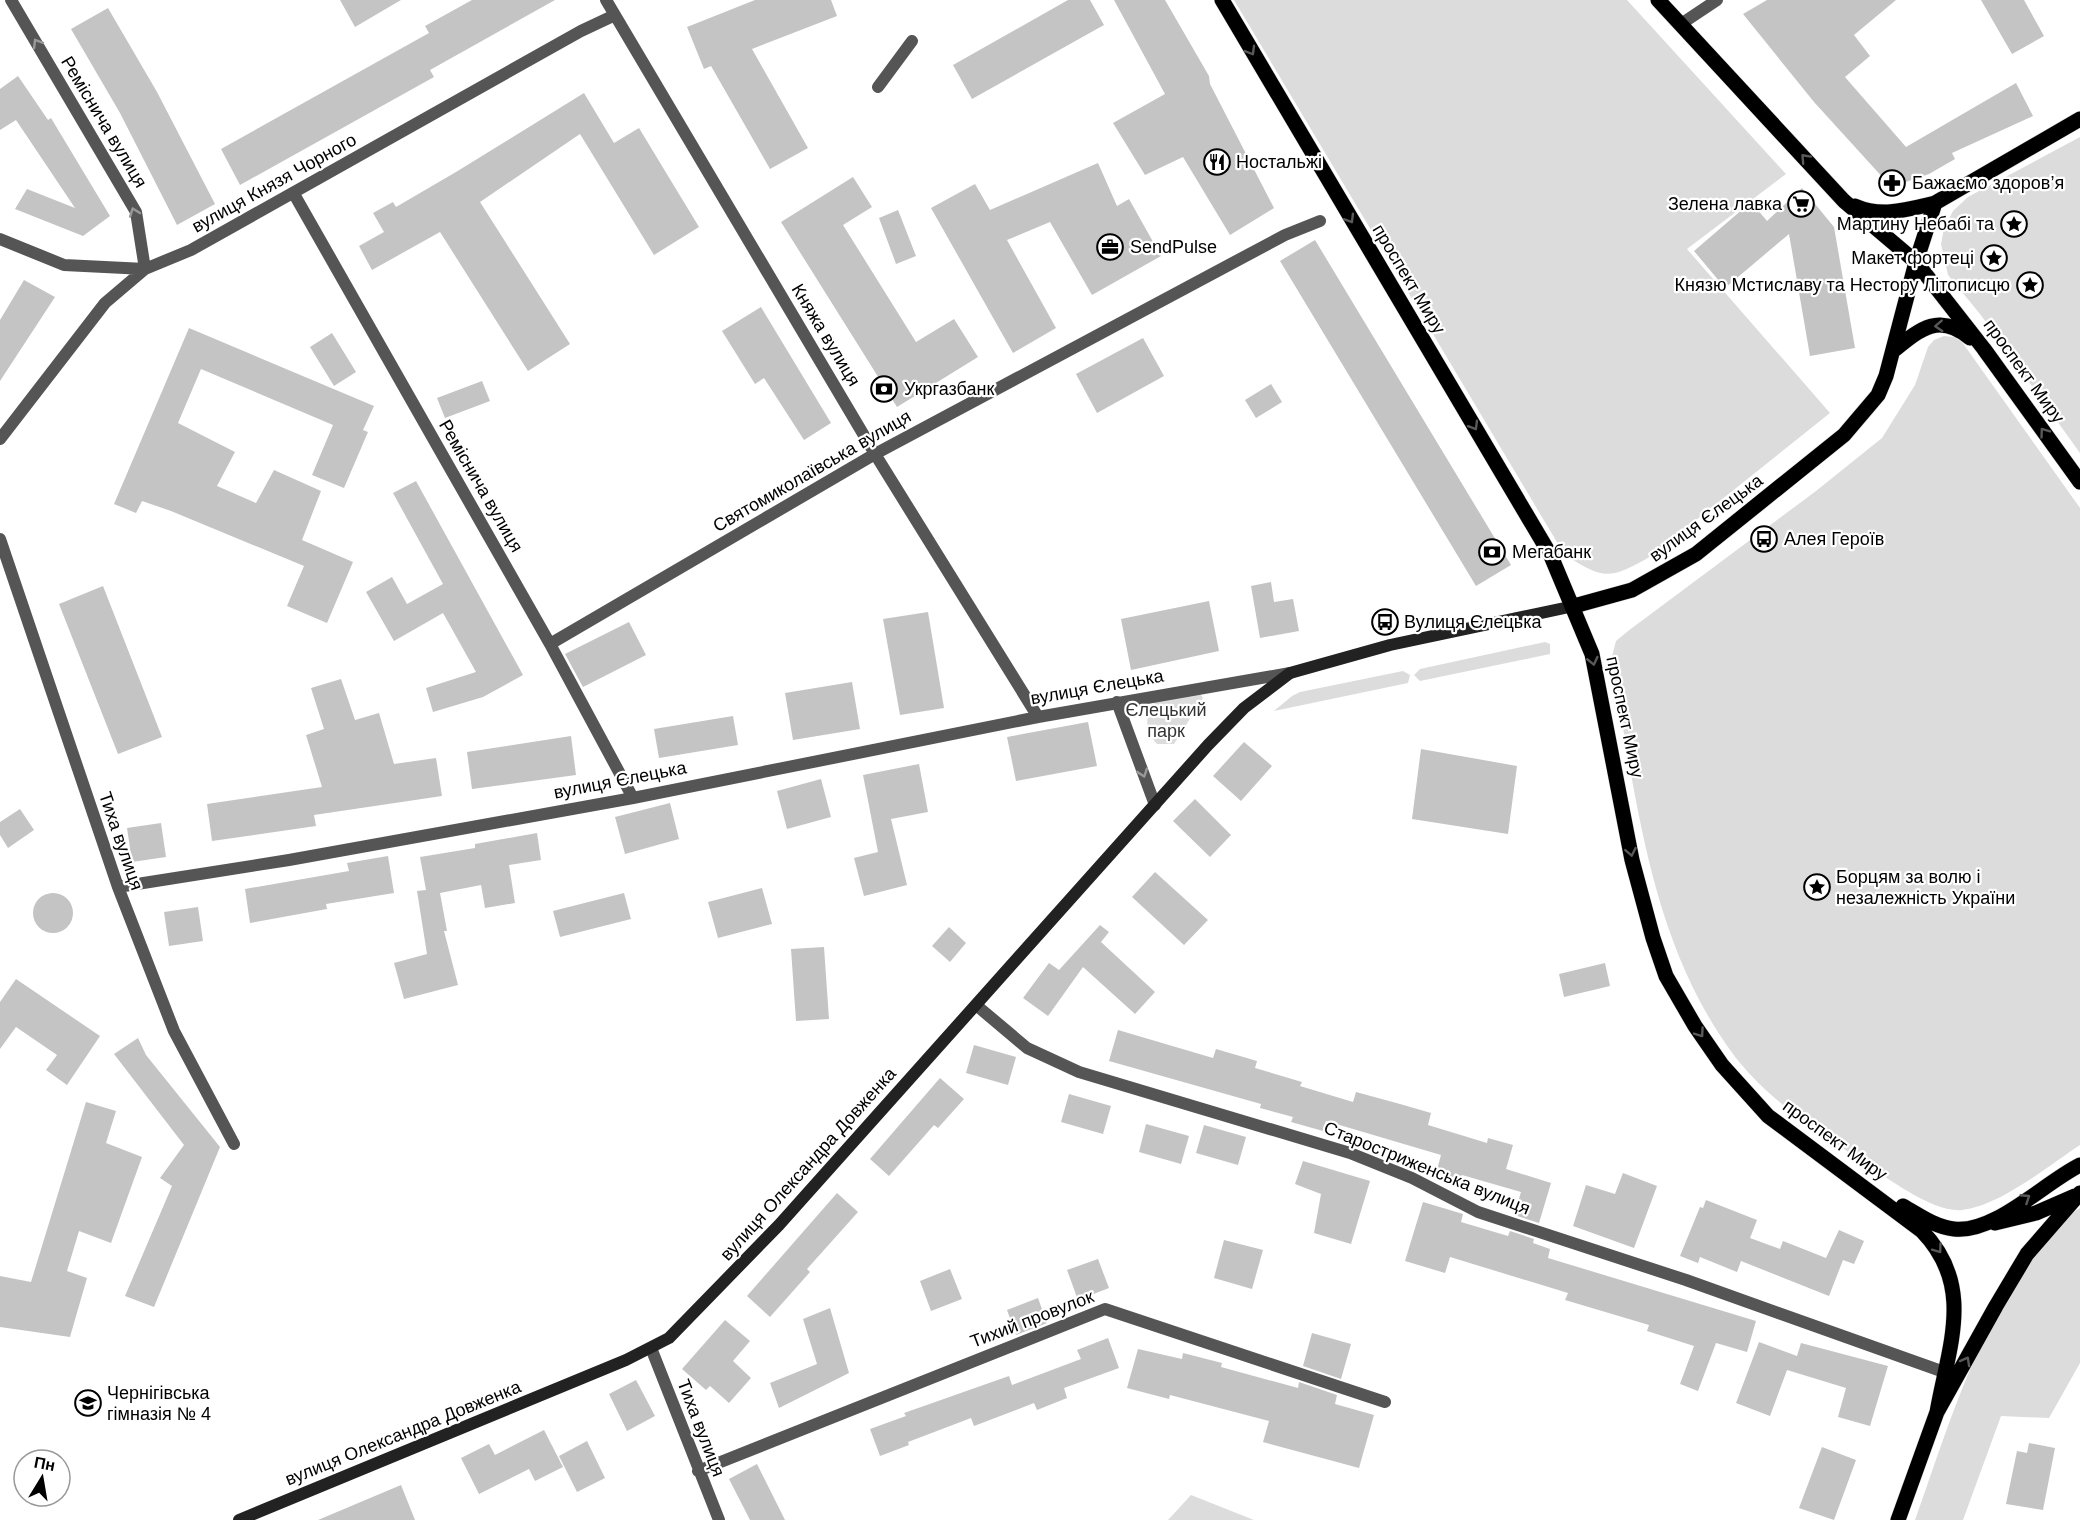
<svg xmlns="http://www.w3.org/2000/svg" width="2080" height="1520" viewBox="0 0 2080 1520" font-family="Arial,sans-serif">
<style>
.green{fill:#dcdcdc}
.building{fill:#c4c4c4}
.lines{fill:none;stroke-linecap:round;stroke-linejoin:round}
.primary-casing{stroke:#dbdbdb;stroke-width:16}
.minor{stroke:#555;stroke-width:12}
.secondary{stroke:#222;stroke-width:12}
.primary{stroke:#000;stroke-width:15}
.oneway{stroke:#999}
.oneway2{stroke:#595959}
.labels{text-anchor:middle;stroke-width:4.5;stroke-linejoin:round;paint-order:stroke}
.street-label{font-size:18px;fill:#000;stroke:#fff}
.poi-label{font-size:18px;fill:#000;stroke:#fff;text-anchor:start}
.park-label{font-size:18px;fill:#333;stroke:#fff}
</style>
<rect width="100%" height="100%" fill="#fff"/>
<path class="green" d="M1234,0h393l159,174 -99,75 143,164 -179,143c-41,24 -48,24 -87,-2z
M2080,137v316l-100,-139 -32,-39 -7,-31 3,-16 9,-17 15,-14z
M1944,336l10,1 8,5 118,166v637c-32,21 -80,61 -118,65 -29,3 -76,-33 -100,-49 -44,-29 -93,-61 -126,-103 -87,-115 -99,-260 -125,-398l5,-19 12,-10 188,-140 66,-53 33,-53 13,-38 6,-7z
M1545,642l5,2v10l-130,27 -6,-6 6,-6z
M1403,671l7,4 -2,8 -134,28 18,-15 8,-4z
M1200,694l3,4 -29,46h-17c-12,-12 -14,-32 0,-43z
M2080,1208v155l-31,55 -48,-2 -38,104h-48c33,-92 60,-188 121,-266 13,-17 25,-35 44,-46z
M1191,1495l63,25h-86z"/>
<path class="building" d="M340,0h61l-46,27z
M472,0h83l-125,70 4,7 -194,108 -19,-36 208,-116 -4,-7z
M755,0h76l6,16 -85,33 56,99 -38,21 -59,-103 -7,3 -17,-42z
M1068,0h22l14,25 -132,74 -19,-34z
M1114,0h51l44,76 1,8 64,124 -44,27 -47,-78 -38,18 -32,-52 52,-29z
M1767,0h129l-42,35 16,21 -25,21 61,70 110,-64 17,33 -81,37 3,6 -26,15 -32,11 -12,-5 -71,-78 -71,-88z
M1981,0h43l20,36 -32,18z
M108,8l49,84 58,112 -38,21 -57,-112 -49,-84z
M18,76l30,44 3,-2 59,98 -27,20 -68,-27 12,-20 48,19 -59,-88 -16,10v-41z
M584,93l30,50 25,-15 60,99 -45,28 -74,-121 -100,68 90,142 -42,27 -88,-139 -68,38 -13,-24 25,-14 -11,-19 20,-11 3,5 60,-35z
M1098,163l19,43 12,-7 32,57 -69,39 -42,-73 -43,18 49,88 -43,25 -82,-145 44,-24 15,26z
M853,177l19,30 -29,18 73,117 38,-23 24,38 -81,50 -116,-185z
M1802,188l32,39 21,121 -45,8 -21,-122 -64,54 -31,-37 57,-49 16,19z
M898,210l18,46 -20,8 -17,-46z
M1315,240l196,325 -35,21 -196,-325z
M24,280l31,17 -55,84v-61z
M761,307l70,116 -27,17 -40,-62 -9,6 -33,-53z
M189,328l185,78 -11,24 5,2 -24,56 -32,-13 21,-50 -132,-56 -23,54 57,29 -18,34 39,17 18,-33 47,21 -19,49 51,22 -26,61 -40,-17 17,-40 -133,-55 -29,-10 -6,12 -22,-9z
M332,333l24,39 -22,14 -24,-39z
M1143,338l21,38 -67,37 -21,-39z
M482,381l8,20 -45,17 -8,-20z
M1271,384l11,18 -26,16 -11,-18z
M416,481l107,194 -40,22 -50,15 -7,-24 50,-16 -33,-59 -49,28 -28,-49 26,-15 15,27 36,-20 -50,-91z
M1271,582l3,20 19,-3 6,32 -39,7 -9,-52z
M103,586l59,151 -44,17 -59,-150z
M1209,601l10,50 -88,19 -10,-51z
M928,612l16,96 -44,7 -17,-96z
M629,622l17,33 -63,32 -18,-33z
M341,679l14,41 24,-7 15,51 42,-6 6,38 -128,19 2,11 -104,15 -5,-37 115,-17 -16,-52 18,-6 -13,-41z
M852,682l8,47 -67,11 -8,-47z
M733,716l5,29 -79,13 -5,-29z
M1088,722l9,44 -81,15 -9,-44z
M571,736l5,39 -104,14 -5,-37z
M1244,742l28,24 -31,35 -28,-25z
M1421,749l96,17 -9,68 -96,-15z
M919,764l9,48 -37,7 16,66 -43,11 -10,-38 24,-6 -15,-77z
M821,779l10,38 -44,12 -10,-38z
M1195,799l36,36 -21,22 -37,-36z
M670,803l9,36 -54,15 -10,-37z
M20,809l14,21 -26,18 -8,-13v-13z
M161,823l5,34 -34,5 -5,-34z
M537,833l4,27 -32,5 6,38 -30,5 -4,-23 -41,8 7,38h-3l14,54 -54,14 -10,-36 33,-9 -10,-63 9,-1 -6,-33 55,-9v-4z
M388,856l6,37 -68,11 1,5 -77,14 -5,-34 104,-18 -2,-8z
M1155,872l53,48 -24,25 -52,-48z
M762,888l10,36 -54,14 -10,-36z
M624,893l7,26 -71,18 -7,-26z
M33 913a20 20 0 1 1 40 0a20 20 0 1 1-40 0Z
M198,907l5,34 -34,5 -5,-34z
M1100,925l9,7 -8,10 54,50 -20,22 -52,-47 -35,49 -25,-18 26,-35 10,7z
M949,927l17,16 -16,19 -18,-16z
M824,947l5,72 -33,2 -5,-72z
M1605,963l5,23 -46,11 -5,-23z
M16,979l84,57 -33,49 -21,-15 11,-15 -41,-28 -16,22v-47z
M1118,1030l95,28 3,-9 41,12 -2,7 47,14 -2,4 53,16 3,-10 44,12 31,9 -3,12 59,18 1,-5 25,7 -7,24 45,14 -12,40 -25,-8 7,-23 -59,-17 -1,5 -25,-7 5,-18 -115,-34 -3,10 -32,-9 2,-5 -33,-9 1,-4 -152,-43z
M138,1038l8,17 74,92 -66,160 -29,-11 47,-110 -12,-8 24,-33 -70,-91z
M974,1045l42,12 -8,28 -42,-12z
M940,1078l24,21 -26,29 -4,-3 -45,51 -19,-17z
M1069,1094l42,12 -8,28 -42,-12z
M86,1102l30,9 -10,32 36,14 -31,86 -32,-12 -12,40 20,7 -17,59 -70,-10v-51l31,6z
M1146,1124l43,12 -8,28 -42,-12z
M1204,1125l42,12 -8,28 -42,-12z
M1303,1161l67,20 -19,63 -37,-11 7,-39 -26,-10z
M1623,1173l34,13 -23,62 -61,-22 13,-41 29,9z
M837,1193l21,19 -51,57 3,3 -40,45 -23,-21z
M1706,1200l51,20 -7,18 30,11 3,-8 43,17 13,-28 25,11 -10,23 -11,-4 -14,36 -88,-35 -4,11 -37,-15 -2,6 -18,-7 20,-49 3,1z
M1423,1202l40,12 -2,8 47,14 2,-5 24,8 -1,4 17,6 -2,9 208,63 -9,31 -31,-9 -18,48 -18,-7 14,-38 -47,-15 2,-6 -84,-25 3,-7 -118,-36 -5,16 -40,-12z
M1224,1240l39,10 -11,39 -38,-11z
M1098,1259l11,29 -31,12 -11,-30z
M950,1269l12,30 -31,12 -11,-30z
M1038,1298l9,25 -31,12 -9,-25z
M830,1308l19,65 -70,35 -9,-25 47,-19 -14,-45z
M725,1320l25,21 -17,20 18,17 -22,25 -19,-17 -4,4 -24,-21z
M1312,1333l39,11 -10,35 -38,-13z
M1108,1338l11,30 -55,20 3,10 -30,12 -3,-7 -60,23 -3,-8 -63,24 1,3 -29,11 -10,-27 36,-13 -2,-3 105,-37 3,9 69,-26 -4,-9z
M1759,1342l38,14 4,-13 87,23 -18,60 -32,-9 8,-29 -59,-18 -17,46 -34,-13z
M1138,1349l44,10 1,-6 39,10 -1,4 77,21 1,-6 38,13 -2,9 39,11 -15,53 -96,-26 6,-21 -99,-26 -1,4 -42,-11z
M636,1380l19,36 -28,15 -18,-37z
M544,1430l19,37 -28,14 -6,-12 -50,25 -18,-36 28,-14 6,11z
M587,1441l18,37 -28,14 -18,-36z
M2029,1443l26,5 -12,62 -37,-6 11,-53 10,2z
M1822,1447l34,13 -22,60 -35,-12z
M757,1464l28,56h-35l-21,-41z
M401,1485l14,35h-97z"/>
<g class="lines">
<g class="primary-casing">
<path id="primary" d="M1222,0l329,556 41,98 40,206 21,78 13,38 29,50 27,39 46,51 154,115c53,55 27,114 15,181
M1658,0l186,201 72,61 68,87 96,133
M1855,206c27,12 54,3 80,-3
M1893,351c27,-22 46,-39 77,-13
M1574,606l58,-16 64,-36 148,-119 34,-40 8,-19 30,-114 19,-59 145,-84
M1903,1206c16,9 32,21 51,23 40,5 90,-46 126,-64
M1995,1223l41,-10 39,-17
M1898,1520l39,-108 59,-106 31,-52 53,-61"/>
</g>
<path class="minor" d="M606,0l269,454 163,263
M1681,24l36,-24
M878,87l34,-46
M294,194l256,450 83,154
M0,239l64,26 81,4 -9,-57 -125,-212
M0,439l105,-136 40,-34 46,-19 390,-219 34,-16
M0,539l118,348 56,144 60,113
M550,644l325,-190 410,-219 35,-14
M1117,702l38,103
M118,887l171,-27 344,-62 405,-81 252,-44
M976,1005l51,43 52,24 271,81 62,25 66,34 208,68 258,92
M651,1348l68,172
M698,1471l407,-162 280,93"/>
<path class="secondary" d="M239,1520l387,-160 43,-22 110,-113 429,-480 36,-37 46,-35 100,-28 184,-39"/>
<use href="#primary" class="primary"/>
</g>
<defs><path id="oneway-chevron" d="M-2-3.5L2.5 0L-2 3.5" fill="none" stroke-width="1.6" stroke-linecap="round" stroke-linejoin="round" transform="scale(1.5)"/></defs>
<g class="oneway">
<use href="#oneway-chevron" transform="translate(37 43) rotate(-121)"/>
<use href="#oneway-chevron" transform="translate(134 212) rotate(-110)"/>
<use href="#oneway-chevron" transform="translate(1143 773) rotate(71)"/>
</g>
<g class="oneway2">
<use href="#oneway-chevron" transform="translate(1251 51) rotate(60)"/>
<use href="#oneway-chevron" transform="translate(1805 158) rotate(-133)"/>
<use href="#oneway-chevron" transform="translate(1350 219) rotate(59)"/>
<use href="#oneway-chevron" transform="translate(1939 326) rotate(177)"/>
<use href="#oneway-chevron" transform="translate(1474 426) rotate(59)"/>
<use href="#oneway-chevron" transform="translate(2044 432) rotate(-126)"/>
<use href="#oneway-chevron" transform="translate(1593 661) rotate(77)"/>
<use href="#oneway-chevron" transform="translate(1631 852) rotate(79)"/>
<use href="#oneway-chevron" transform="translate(1700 1033) rotate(55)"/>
<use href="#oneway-chevron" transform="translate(2026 1198) rotate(-33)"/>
<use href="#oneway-chevron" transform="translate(1938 1249) rotate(54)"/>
<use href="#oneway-chevron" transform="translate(1966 1361) rotate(-61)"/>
</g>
<defs>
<g id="restaurant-ring" transform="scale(1.35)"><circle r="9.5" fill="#fff" stroke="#000" stroke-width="1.5"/><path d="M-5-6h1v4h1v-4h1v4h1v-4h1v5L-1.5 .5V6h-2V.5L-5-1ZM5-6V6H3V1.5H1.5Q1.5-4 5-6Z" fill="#000"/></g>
<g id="pharmacy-ring" transform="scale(1.35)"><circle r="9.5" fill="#fff" stroke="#000" stroke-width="1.5"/><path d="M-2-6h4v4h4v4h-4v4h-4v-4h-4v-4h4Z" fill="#000"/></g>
<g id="supermarket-ring" transform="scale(1.35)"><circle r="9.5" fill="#fff" stroke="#000" stroke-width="1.5"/><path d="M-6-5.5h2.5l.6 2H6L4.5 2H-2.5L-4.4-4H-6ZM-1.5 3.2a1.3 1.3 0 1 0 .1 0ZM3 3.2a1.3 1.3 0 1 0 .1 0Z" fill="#000"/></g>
<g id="sight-ring" transform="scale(1.35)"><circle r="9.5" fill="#fff" stroke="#000" stroke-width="1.5"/><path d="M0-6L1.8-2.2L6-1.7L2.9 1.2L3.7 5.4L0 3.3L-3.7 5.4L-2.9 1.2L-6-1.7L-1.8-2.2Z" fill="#000"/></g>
<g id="office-ring" transform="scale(1.35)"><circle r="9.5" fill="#fff" stroke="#000" stroke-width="1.5"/><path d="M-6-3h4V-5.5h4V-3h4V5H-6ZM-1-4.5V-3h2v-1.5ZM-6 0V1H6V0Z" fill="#000"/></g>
<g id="bank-ring" transform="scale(1.35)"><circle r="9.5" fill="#fff" stroke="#000" stroke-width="1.5"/><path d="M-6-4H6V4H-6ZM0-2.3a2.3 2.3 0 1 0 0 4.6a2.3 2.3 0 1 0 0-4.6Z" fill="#000"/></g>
<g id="bus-ring" transform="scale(1.35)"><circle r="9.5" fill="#fff" stroke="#000" stroke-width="1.5"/><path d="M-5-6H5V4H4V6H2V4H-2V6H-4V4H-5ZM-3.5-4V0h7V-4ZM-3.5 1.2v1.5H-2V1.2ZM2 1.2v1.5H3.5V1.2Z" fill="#000"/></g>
<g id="school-ring" transform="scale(1.35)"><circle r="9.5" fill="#fff" stroke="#000" stroke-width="1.5"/><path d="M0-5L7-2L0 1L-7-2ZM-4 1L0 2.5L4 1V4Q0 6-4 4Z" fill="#000"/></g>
</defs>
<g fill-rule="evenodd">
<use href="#restaurant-ring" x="1217" y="162"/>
<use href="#pharmacy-ring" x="1892" y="183"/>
<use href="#supermarket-ring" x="1801" y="204"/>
<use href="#sight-ring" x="2014" y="224"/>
<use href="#office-ring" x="1110" y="247"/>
<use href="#sight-ring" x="1994" y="258"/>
<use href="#sight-ring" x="2030" y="285"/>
<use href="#bank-ring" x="884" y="389"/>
<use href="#bus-ring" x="1764" y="539"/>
<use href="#bank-ring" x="1492" y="552"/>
<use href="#bus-ring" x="1385" y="622"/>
<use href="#sight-ring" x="1817" y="887"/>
<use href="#school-ring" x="88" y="1403"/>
</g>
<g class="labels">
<g class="street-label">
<text transform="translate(104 122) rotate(59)" y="6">Реміснича вулиця</text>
<text transform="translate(274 183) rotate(-29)" y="6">вулиця Князя Чорного</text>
<text transform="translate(1409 279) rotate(59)" y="6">проспект Миру</text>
<text transform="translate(826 335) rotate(59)" y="6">Княжа вулиця</text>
<text transform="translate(2024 371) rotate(54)" y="6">проспект Миру</text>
<text transform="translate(812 471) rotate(-30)" y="6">Святомиколаївська вулиця</text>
<text transform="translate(481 486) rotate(60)" y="6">Реміснича вулиця</text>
<text transform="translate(1706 518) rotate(-36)" y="6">вулиця Єлецька</text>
<text transform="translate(1097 687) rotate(-10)" y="6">вулиця Єлецька</text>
<text transform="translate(1625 717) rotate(78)" y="6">проспект Миру</text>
<text transform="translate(620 780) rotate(-11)" y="6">вулиця Єлецька</text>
<text transform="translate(121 841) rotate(71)" y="6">Тиха вулиця</text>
<text transform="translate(1835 1140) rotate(36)" y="6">проспект Миру</text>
<text transform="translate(808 1164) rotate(-48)" y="6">вулиця Олександра Довженка</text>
<text transform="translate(1427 1168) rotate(22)" y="6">Старостриженська вулиця</text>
<text transform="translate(1032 1319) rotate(-21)" y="6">Тихий провулок</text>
<text transform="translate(701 1428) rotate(69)" y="6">Тиха вулиця</text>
<text transform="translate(403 1433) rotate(-22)" y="6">вулиця Олександра Довженка</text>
</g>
<g class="poi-label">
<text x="1236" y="168">Ностальжі</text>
<text x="1912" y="189">Бажаємо здоров’я</text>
<text x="1782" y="210" text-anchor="end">Зелена лавка</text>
<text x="1994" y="230" text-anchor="end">Мартину Небабі та</text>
<text x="1130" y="253">SendPulse</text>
<text x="1974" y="264" text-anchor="end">Макет фортеці</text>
<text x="2010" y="291" text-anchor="end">Князю Мстиславу та Нестору Літописцю</text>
<text x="904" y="395">Укргазбанк</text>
<text x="1784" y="545">Алея Героїв</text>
<text x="1512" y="558">Мегабанк</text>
<text x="1404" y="628">Вулиця Єлецька</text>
<text x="1836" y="883">Борцям за волю і<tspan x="1836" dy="21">незалежність України</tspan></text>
<text x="107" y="1399">Чернігівська<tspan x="107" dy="21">гімназія № 4</tspan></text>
</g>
<g class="park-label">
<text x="1166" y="716">Єлецький<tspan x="1166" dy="21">парк</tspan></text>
</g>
</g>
<g transform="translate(42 1478) rotate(11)"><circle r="28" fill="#ffffff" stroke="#999999" stroke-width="1.5"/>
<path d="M0-4.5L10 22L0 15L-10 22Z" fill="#000000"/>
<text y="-9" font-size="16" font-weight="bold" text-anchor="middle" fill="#000000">Пн</text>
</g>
</svg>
